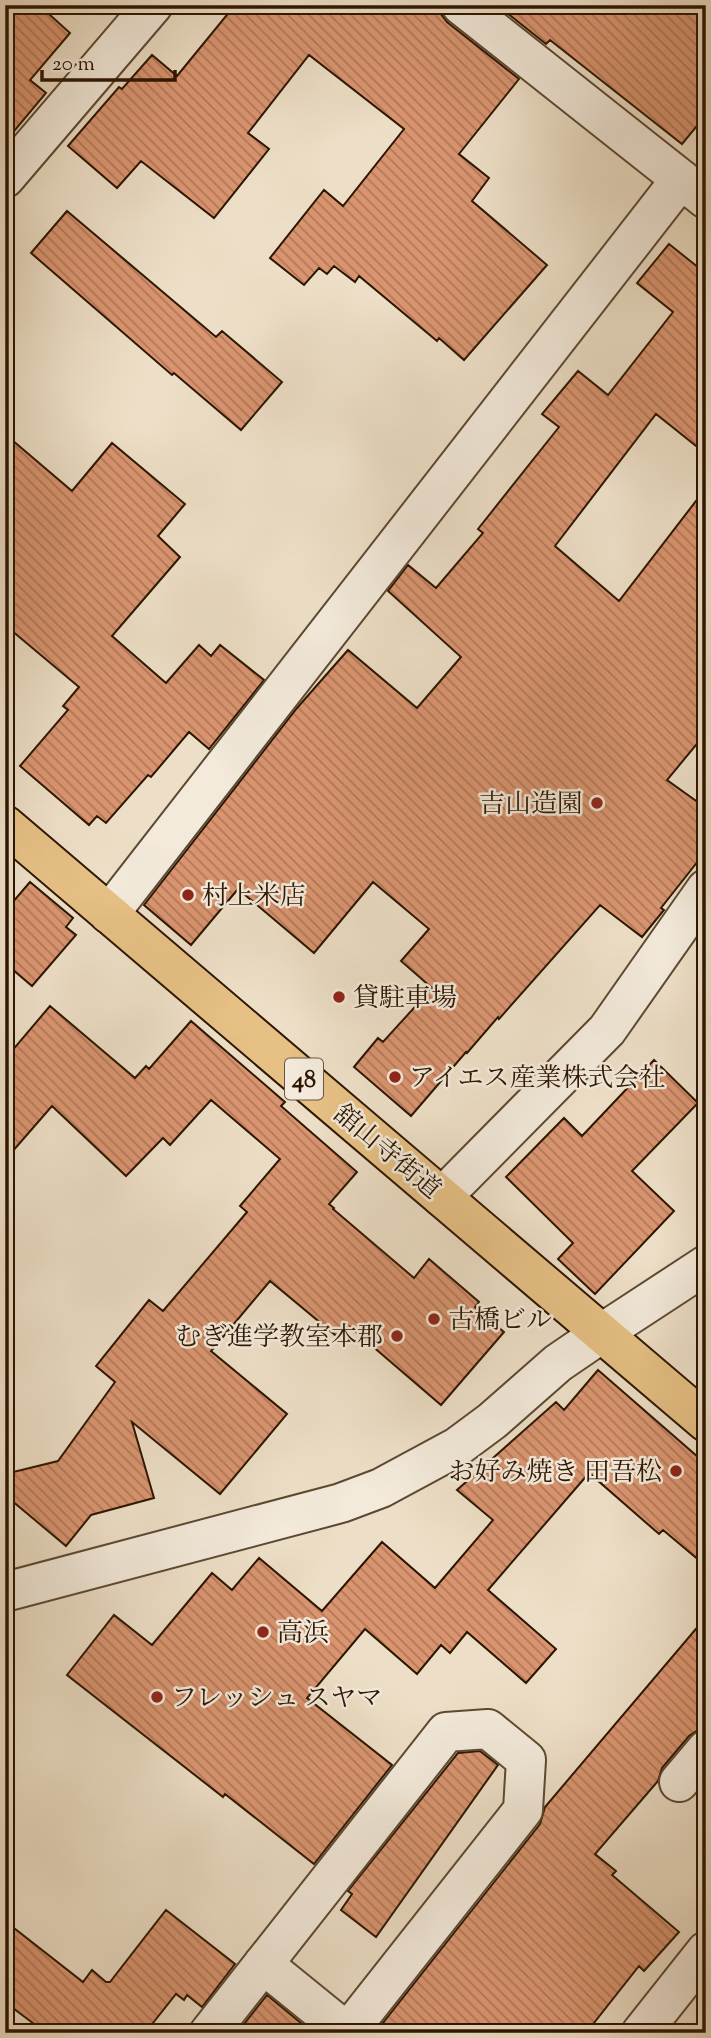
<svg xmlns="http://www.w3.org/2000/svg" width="711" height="2038" viewBox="0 0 711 2038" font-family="'Sorts Mill Goudy','Noto Serif JP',serif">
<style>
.building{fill:url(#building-back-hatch);stroke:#2c1501;stroke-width:2}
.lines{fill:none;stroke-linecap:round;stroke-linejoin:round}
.minor-casing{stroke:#5c4832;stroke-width:42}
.tertiary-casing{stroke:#5c4832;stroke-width:42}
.primary-casing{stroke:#2c1501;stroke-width:42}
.minor{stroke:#f3eadb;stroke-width:38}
.tertiary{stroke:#f3eadb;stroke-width:38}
.primary{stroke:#e6c084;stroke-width:38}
.poi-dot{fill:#8f2418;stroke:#f3eadb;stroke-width:2.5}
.labels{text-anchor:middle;stroke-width:5;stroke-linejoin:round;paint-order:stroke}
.shield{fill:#f3eadb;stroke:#685542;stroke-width:2}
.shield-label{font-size:24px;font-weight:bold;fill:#2c1501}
.poi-label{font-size:26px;fill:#2c1501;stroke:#f3eadb;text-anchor:start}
.street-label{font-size:26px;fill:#2c1501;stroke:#f3eadb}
</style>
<defs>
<pattern id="building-back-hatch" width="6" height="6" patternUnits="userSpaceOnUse" patternTransform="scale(1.75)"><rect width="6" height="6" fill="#da9570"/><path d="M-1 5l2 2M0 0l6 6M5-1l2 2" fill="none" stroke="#b1785a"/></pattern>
</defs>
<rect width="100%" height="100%" fill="#eddfc7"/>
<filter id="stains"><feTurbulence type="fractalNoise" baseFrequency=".00286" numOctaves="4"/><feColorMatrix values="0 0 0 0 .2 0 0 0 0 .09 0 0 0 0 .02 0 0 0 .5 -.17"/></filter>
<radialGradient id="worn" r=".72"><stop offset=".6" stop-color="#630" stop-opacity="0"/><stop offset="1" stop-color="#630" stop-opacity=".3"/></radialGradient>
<path class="building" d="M5,5h34l31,28 -40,47 16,13 -41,49z
M235,5h205l1,9 6,8 72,57 -60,75 30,24 -17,23 75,64 -83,95 -25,-22 -2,3 -78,-65 -4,6 -21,-16 -7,8 -8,-6 -15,17 -34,-27 54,-68 19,16 61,-77 -95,-74 -61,78 21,16 -55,69 -73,-57 -24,27 -49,-42 51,-59 3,2 30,-34 25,21z
M497,5h209v110l-24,29 -132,-104 -4,4z
M67,211l149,126 6,-6 60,51 -41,48 -67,-57 -2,2 -141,-122z
M669,244l35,28 2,-2v184l-50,-40 -101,132 64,55 87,-113v245l-39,47 39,28v43l-45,57 3,2 -22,27 -42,-32 -101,114 -1,-2 -31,36 -1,-1 -55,64 -57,-49 24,-29 5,4 49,-54 -31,-27 28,-32 -56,-47 -59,71 -76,-64 -47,56 -47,-40 153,-197 51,-58 69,58 44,-51 -73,-66 20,-26 28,23 47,-55 -5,-4 81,-102 -17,-13 36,-43 30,24 65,-83 -36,-29z
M5,434l67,57 40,-48 73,61 -27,32 22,21 -68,79 54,47 33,-38 12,11 9,-11 44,35 -55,69 -20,-17 -38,45 -3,-2 -42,48 -9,-7 -8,9 -69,-59 48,-56 -5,-4 16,-19 -74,-62z
M30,882l43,36 -7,9 10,8 -44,51 -27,-23v-52z
M50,1006l85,72 11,-12 3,3 42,-48 94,81 -4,4 76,66 -28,32 5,4 -1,1 81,69 15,-19 50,43 -4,5 29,25 -63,73 -91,-78 -10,12 -70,-58 -59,70 76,63 -67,80 -88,-72 22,76 -63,17 -25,31 -61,-51v-21l53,-13 57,-79 -19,-16 53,-66 14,11 84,-99 -7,-6 40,-47 -69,-59 -41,45 -7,-7 -37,38 -74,-70 -47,54v-101z
M654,1060l44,43 -66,68 42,40 -79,83 -37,-35 15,-16 -67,-66 58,-59 18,18z
M598,1370l108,94v102l-43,-36 -4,4 -70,-61 -101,117 68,59 -30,34 -59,-51 -17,21 -9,-8 -24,29 -52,-45 -58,69 85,67 -78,99 -89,-70 -2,3 -156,-122 47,-60 38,30 60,-72 20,17 27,-32 63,53 60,-69 53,46 58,-68 -36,-30 99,-88 8,8z
M706,1617v112l-8,1 -9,6 -27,32 -4,13 -63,73 21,17 -4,4 67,57 -35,39 -5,-5 -53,67h-211l165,-209 5,-17z
M480,1751l18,14 -122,172 -35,-27 11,-16 -4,-3 110,-138z
M166,1910l69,54 -33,43 -15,-12 -3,5 -8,-6 -31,39h-99l-41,-31v-81l78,61 9,-12 14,12h4z
M267,1995l46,38h-76z"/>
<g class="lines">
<g class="minor-casing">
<path id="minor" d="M461,5l245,194
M5,178l148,-173
M109,914l572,-735
M442,1197l165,-167 99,-141
M602,1333l104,-68
M679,1782l27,-32
M263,1964l85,69
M209,2033l237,-301 42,-3 38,31 -3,50 -176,223
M641,2033l65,-82"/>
</g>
<g class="tertiary-casing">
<path id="tertiary" d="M5,1592l336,-89 40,-15 76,-41 35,-26 66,-58 44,-30"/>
</g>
<g class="primary-casing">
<path id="primary" d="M5,825l701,597"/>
</g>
<use href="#minor" class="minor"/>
<use href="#tertiary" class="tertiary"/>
<use href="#primary" class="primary"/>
</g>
<g class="poi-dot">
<circle cx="597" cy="803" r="7"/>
<circle cx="188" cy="895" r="7"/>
<circle cx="339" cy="997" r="7"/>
<circle cx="395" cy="1077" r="7"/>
<circle cx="434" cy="1319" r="7"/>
<circle cx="397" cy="1336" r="7"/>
<circle cx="676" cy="1471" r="7"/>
<circle cx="263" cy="1632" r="7"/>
<circle cx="157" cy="1697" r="7"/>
</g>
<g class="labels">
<rect class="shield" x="285" y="1058.5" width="38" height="41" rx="5"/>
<g class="shield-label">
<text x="304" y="1087">48</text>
</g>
<g class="poi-label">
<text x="583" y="812" text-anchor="end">吉山造園</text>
<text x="202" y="904">村上米店</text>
<text x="353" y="1006">貸駐車場</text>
<text x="409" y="1086">アイエス産業株式会社</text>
<text x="448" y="1328">古橋ビル</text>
<text x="383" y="1345" text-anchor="end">むぎ進学教室本郡</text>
<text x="662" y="1480" text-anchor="end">お好み焼き 田吾松</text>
<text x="277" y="1641">高浜</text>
<text x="171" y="1706">フレッシュ スヤマ</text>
</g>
<g class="street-label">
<text transform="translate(388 1151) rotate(40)" y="9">舘山寺街道</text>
</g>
</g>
<rect width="711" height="2038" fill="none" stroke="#eddfc7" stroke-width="28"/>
<rect x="7" y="7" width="697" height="2024" fill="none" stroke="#2c1501" stroke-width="3.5"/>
<rect x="14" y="14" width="683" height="2010" fill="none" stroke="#2c1501" stroke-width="2"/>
<path d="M42 70v10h133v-10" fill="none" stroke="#2c1501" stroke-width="3.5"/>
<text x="52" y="70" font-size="21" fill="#2c1501" stroke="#f3eadb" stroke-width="5" paint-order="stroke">20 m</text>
<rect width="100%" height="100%" filter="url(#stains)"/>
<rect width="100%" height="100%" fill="url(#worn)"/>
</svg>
